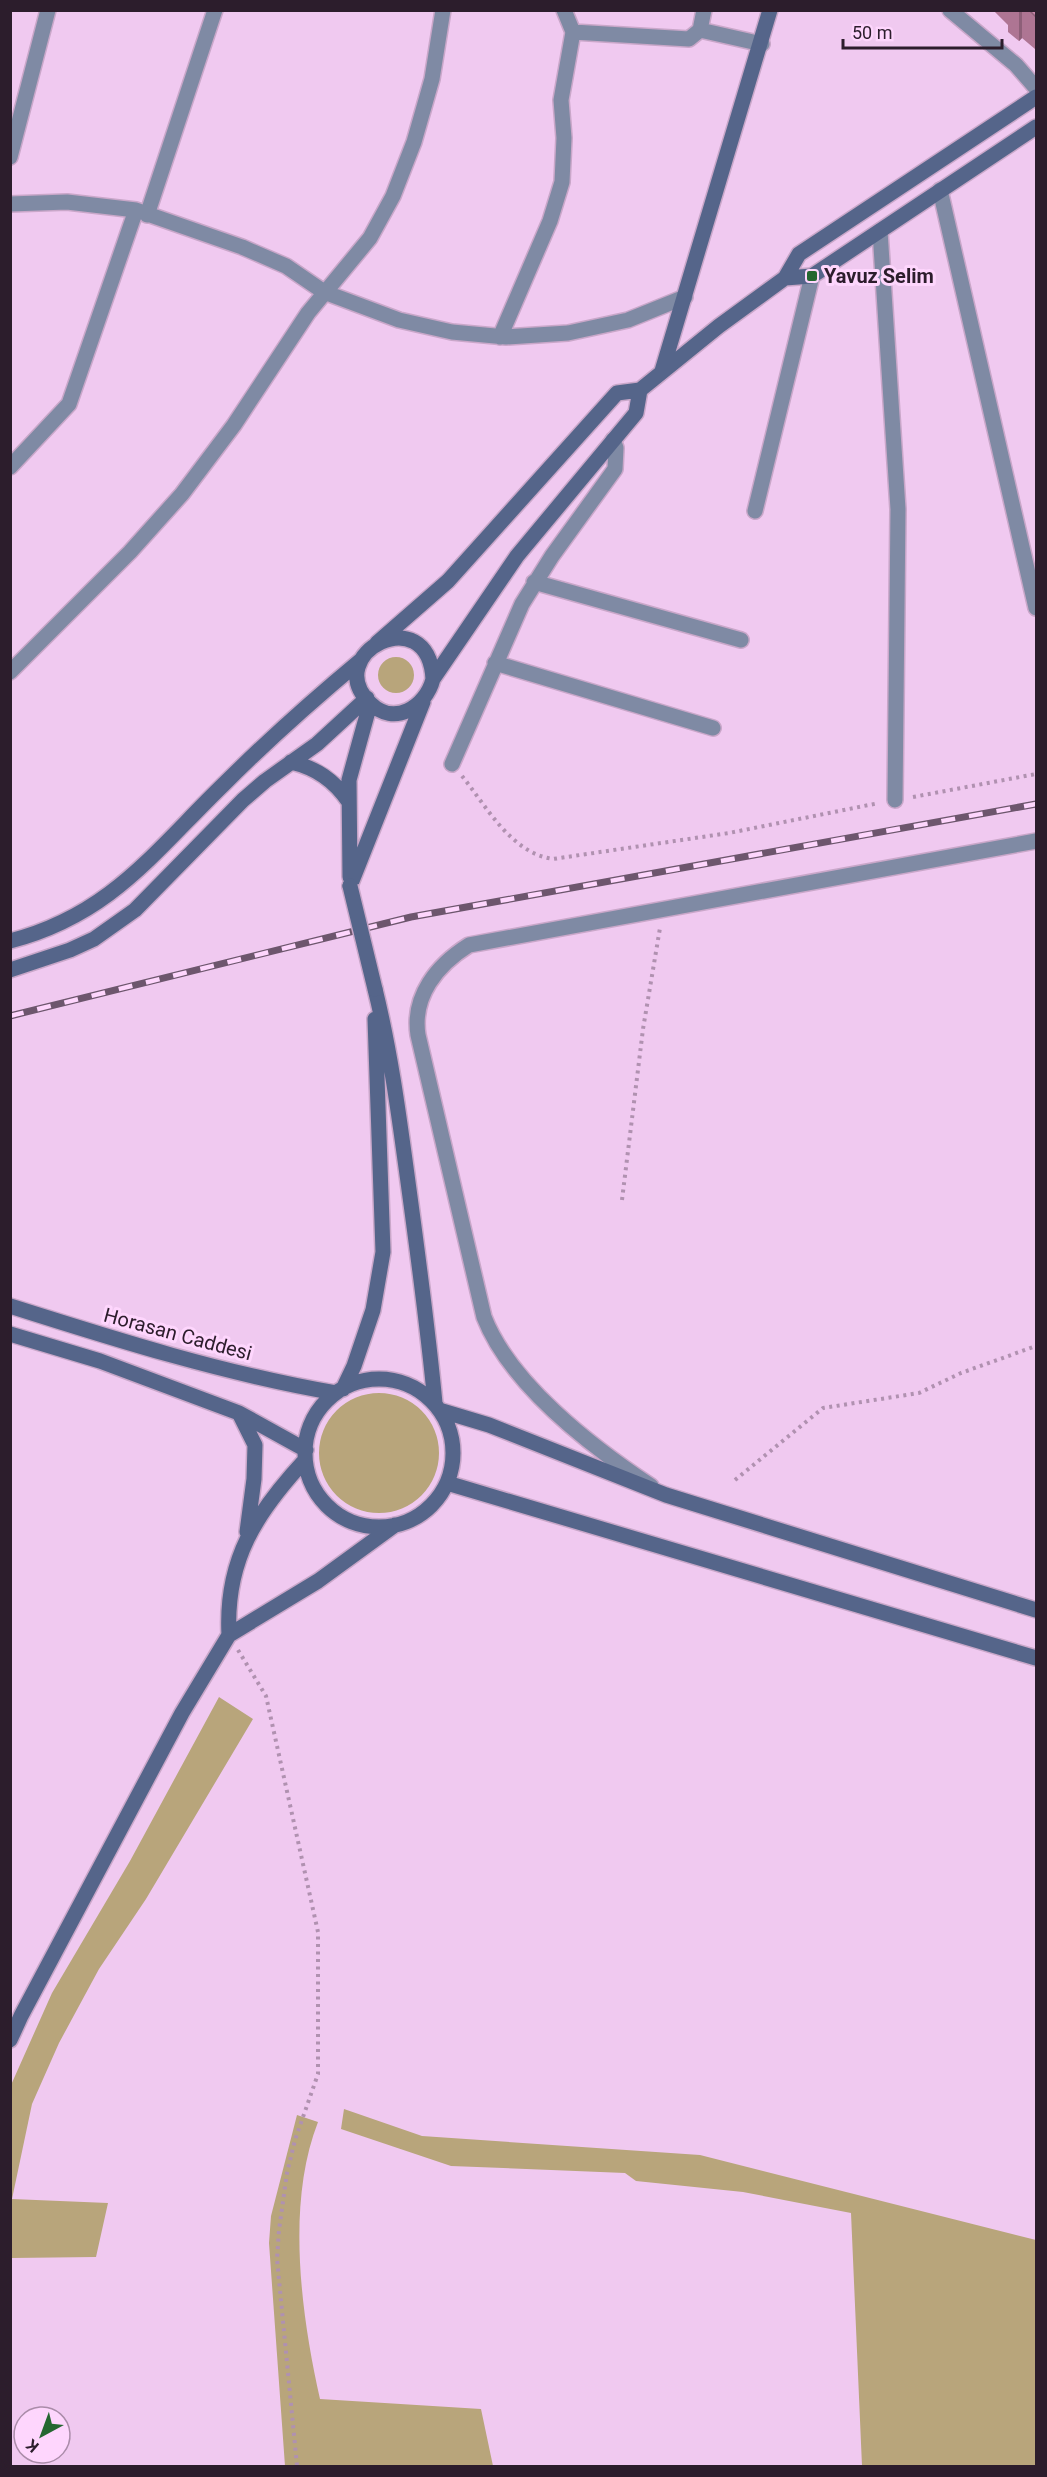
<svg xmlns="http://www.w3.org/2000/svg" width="1047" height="2477" viewBox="0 0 1047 2477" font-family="Roboto,sans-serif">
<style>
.green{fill:#b8a57b}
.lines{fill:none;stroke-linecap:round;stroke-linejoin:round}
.street-casing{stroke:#c9a7c9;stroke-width:18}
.secondary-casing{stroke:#c9a7c9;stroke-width:18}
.path{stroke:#b091b0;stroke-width:4;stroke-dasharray:3 4.5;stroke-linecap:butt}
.street{stroke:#7f8aa4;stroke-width:15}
.secondary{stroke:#55658a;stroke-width:15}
.rail-casing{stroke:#6d566d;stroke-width:7}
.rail{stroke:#fed6fd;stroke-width:4.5;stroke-dasharray:14;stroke-linecap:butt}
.secondary-bridge-casing{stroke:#c9a7c9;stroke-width:18;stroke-linecap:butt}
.secondary-bridge{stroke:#55658a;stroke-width:15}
.wall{fill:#ae7593}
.shaded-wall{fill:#8d5f78}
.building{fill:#ca88ab;stroke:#8d5f78;stroke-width:1.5}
.poi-dot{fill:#256731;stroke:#fed6fd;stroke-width:2}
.labels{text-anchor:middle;stroke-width:6;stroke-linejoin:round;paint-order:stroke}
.poi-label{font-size:20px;font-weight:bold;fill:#2c1d2c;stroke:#fed6fd;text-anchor:start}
.street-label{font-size:20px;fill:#2c1d2c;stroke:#fed6fd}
</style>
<rect width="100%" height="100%" fill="#f0c9f0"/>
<path class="green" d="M378 675a18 18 0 1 1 36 0a18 18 0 1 1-36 0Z
M319 1453a60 60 0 1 1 120 0a60 60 0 1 1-120 0Z
M219,1697l34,22 -107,180 -47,70 -40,74 -27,61 -20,95 96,4 -12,54 -85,1v-173l41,-92 78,-132z
M344,2109l78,27 278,19 336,85v226h-174l-11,-253 -108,-21 -107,-11 -11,-8 -174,-7 -110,-37z
M297,2115l21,7c-32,82 -17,192 2,277l161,10 12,57h-208l-16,-223 2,-27z"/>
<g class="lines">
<g class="street-casing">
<path id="street" d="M950,10l66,55 20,23
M700,30l4,-20
M573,32l116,7 11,-9 62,14
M10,157l38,-147
M940,190l96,418
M10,204l57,-2 69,8 106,37 44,19 38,26 75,28 53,12 54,5 62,-4 60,-13 57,-23
M147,215l68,-205
M880,231l18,278 -3,291
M500,337l50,-116 12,-39 2,-44 -3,-38 12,-68 -9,-22
M10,467l59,-63 67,-194
M755,511l57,-235
M534,582l207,58
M495,663l218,65
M10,672l120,-120 52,-58 52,-69 74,-112 62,-75 23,-42 21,-54 18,-63 11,-69
M452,764l70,-160 30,-48 63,-87 1,-21 -3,-8
M651,1486c-59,-39 -141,-102 -167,-169l-66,-282c-6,-39 19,-70 51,-90l567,-104"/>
</g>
<g class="secondary-casing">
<path id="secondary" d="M785,278l27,-2 224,-149
M662,371l108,-361
M377,643l71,-62 169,-188 23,-3 79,-64 66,-48 14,-24 237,-157
M433,679c-5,-81 -113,-25 -63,24 24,24 56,4 63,-24l84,-123 119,-143 4,-23
M291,762c25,6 43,18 58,40
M350,877l-1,-97 21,-76
M350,886l73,-184
M10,941c100,-26 143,-88 213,-156 44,-44 90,-85 138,-125
M10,970l60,-20 24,-11 41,-29 108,-110 22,-19 52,-37 50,-46
M375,989c16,65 24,127 33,193 10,73 20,147 27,221
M10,1306c107,34 215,68 326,87
M10,1334l90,27 139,52 67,37
M305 1453a74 74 0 1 1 148 0a74 74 0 1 1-148 0Z
M343,1389l11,-23 19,-56 10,-58 -8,-233
M439,1410l50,15 177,70 370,115
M239,1413l16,32 -1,34 -7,53
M447,1483l589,175
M229,1635c-4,-75 27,-122 76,-175
M10,2040l11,-24 161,-303 47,-78 89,-54 77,-56"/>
</g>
<path class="path" d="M462,776c25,31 49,77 91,83l176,-26 150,-30
M913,797l123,-23
M622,1200l21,-171 17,-101
M735,1480l88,-72 96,-15 42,-20 75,-27
M238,1650l28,46 52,236v142l-23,66 -8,33 -8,57 -2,29 20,207"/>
<use href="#street" class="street"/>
<use href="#secondary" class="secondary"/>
<g class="rail-casing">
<path id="rail" d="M10,1016l401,-99 625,-113"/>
</g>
<use href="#rail" class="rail"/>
<g class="secondary-bridge-casing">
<path id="secondary-bridge" d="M350,886l25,103"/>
</g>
<use href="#secondary-bridge" class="secondary-bridge"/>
</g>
<path class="wall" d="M993,10h43v38l-1,1 -13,-11 -3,3 -11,-9v-7z"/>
<path class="shaded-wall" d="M1019,10h3v28l-3,3z
M1036,14v34l-1,1v-33z"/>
<path class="building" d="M1029,10h7v4l-1,2z"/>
<rect class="poi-dot" x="806" y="270" width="12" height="12" rx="3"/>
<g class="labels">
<g class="poi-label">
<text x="824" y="283">Yavuz Selim</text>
</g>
<g class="street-label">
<text transform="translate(178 1334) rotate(15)" y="7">Horasan Caddesi</text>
</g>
</g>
<rect width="1047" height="2477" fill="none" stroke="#2c1d2c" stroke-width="24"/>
<g transform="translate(42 2435) rotate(221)"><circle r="28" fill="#fed6fd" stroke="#aa8ca9" stroke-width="1.5"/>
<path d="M0-4.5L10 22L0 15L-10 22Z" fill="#256731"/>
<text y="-9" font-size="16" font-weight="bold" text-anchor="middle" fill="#2c1d2c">K</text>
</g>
<path d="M843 39v9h159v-9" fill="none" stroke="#2c1d2c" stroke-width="3"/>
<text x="852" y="39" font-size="18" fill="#2c1d2c" stroke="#fed6fd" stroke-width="4.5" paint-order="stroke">50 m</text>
</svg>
